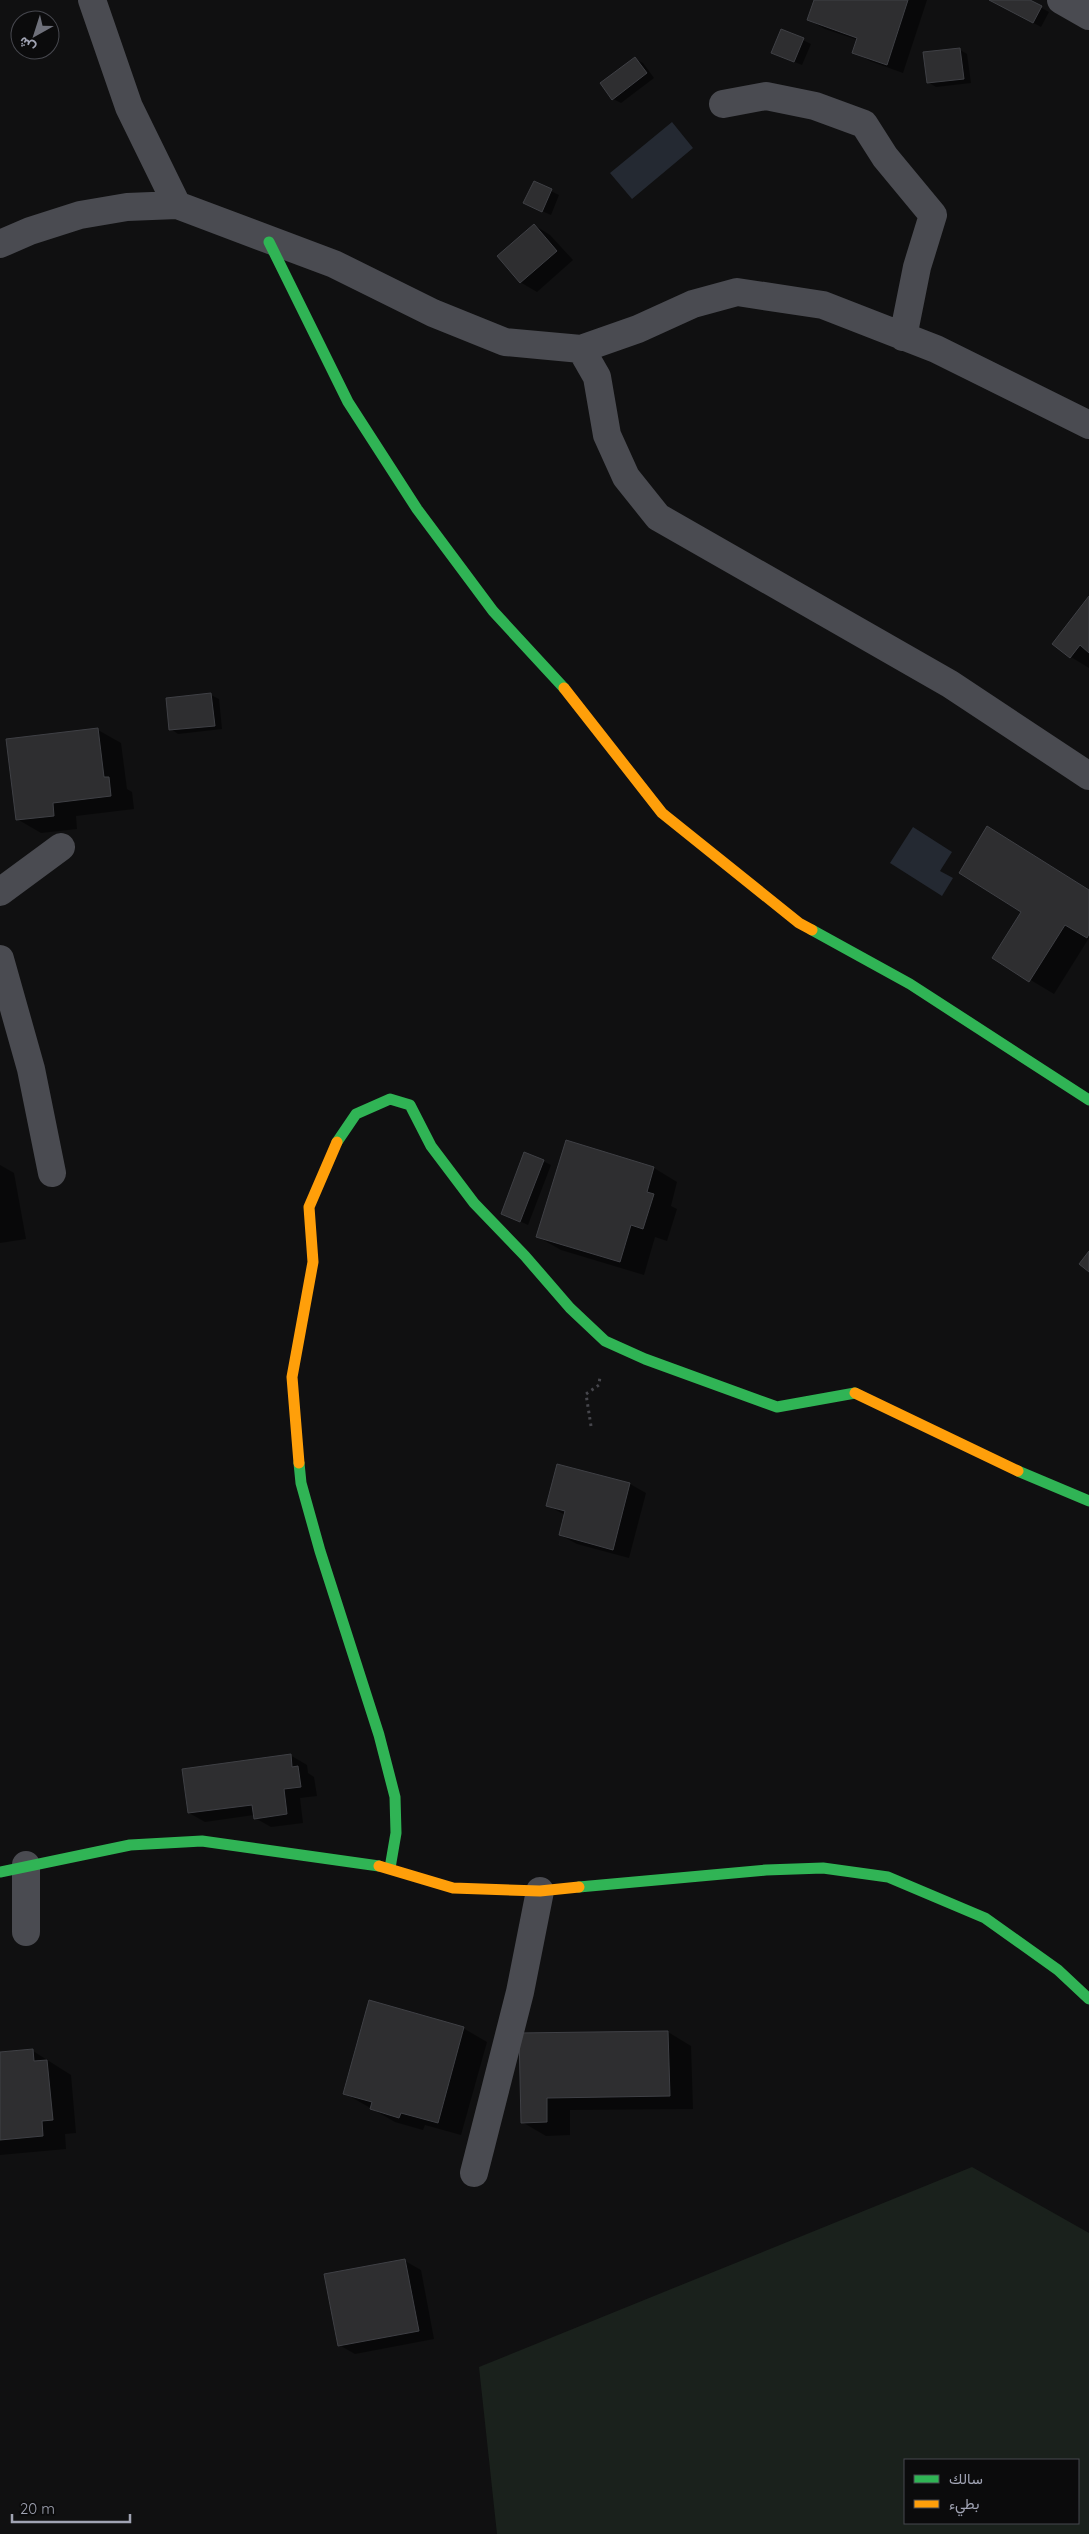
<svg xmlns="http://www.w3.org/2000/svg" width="1089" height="2534" viewBox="0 0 1089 2534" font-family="Quicksand,Vazirmatn,sans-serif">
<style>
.green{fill:#1a211c;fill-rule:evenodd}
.water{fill:#242932}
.shadow{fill:#0007}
.building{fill:#2e2e30;stroke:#3f4045}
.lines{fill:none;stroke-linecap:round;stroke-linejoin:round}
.path{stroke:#46464c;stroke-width:3;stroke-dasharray:2.5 4;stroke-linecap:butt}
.street{stroke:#4a4b51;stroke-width:28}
.fast{stroke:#30b455;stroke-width:11}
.slow{stroke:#ff9f0a;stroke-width:11}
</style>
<rect width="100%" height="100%" fill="#101011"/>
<path class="green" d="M972,2167l117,66v301h-592l-18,-167zM905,2460h173v63h-173z"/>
<path class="water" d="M672,122l21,26 -61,51 -22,-26z
M913,827l39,25 -12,19 13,7 -11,18 -52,-33z"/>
<path class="shadow" d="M815,0h112l-24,73 -33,-12 -16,-9 4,-12 -33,-11 -16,-9z
M992,0h35l22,12 -8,15z
M803,40l8,4 -9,21 -22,-9z
M960,50l7,4 4,29 -35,4 -8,-5z
M635,59l8,4 11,15 -33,25 -8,-4z
M534,183l25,12 -8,20 -18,-8z
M534,225l16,10 23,25 -36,32 -17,-10z
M1089,598v70l-18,-11z
M211,695l8,4 3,30 -44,5 -7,-5 -3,-30z
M98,730l23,13 6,46 5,3 2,17 -58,7 1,13 -36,4 -24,-14z
M1089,890v48l-35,56 -60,-36z
M567,1142l87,26 23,14 -6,24 6,3 -10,32 -12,-4 -11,38 -83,-25 -23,-13z
M543,1161l8,4 -23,60 -26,-12z
M0,1165l14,8 12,66 -26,4z
M630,1484l16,9 -17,65 -52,-14 -17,-9 5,-20 -18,-10z
M290,1755l17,10 1,8 6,4 3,19 -17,2 3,25 -32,4 -16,-9 -1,-3 -49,7 -16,-9z
M463,2028l24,14 -26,93 -36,-10 -2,5 -28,-8 -51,-29z
M668,2032l23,14 2,63 -123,1v25l-24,1 -24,-14 -2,-88z
M33,2051l38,24 5,58 -11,1 1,15 -66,6v-102z
M405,2261l16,9 13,69 -79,15 -16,-9z"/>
<path class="building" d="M814,0h94l-21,65 -35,-12 5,-15 -50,-18z
M989,0h41l12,6 -9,17z
M781,29l23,9 -10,24 -23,-9z
M960,48l4,31 -37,4 -4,-31z
M635,57l12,16 -35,27 -12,-17z
M534,181l18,8 -10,23 -19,-9z
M534,224l23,27 -37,32 -23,-27z
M1089,596v57l-9,-8 -10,13 -18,-14z
M211,693l4,33 -46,4 -3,-32z
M98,728l6,49h5l2,19 -58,7 1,13 -38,4 -10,-81z
M987,826l102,64v44l-2,4 -22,-13 -36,57 -37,-24 29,-46 -62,-39z
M566,1140l88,27 -7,25 7,2 -11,35 -12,-4 -11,37 -84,-25z
M524,1152l20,8 -24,62 -19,-8z
M1089,1251v21l-10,-8z
M557,1464l73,19 -17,67 -54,-15 6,-24 -19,-5z
M291,1754l1,13 6,-1 3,21 -17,2 3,25 -33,5 -2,-14 -64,8 -6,-44z
M369,2000l95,27 -26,96 -37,-10 -2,5 -29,-9 2,-7 -29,-8z
M668,2031l2,65 -123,2v24l-26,1 -2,-90z
M33,2049l1,12 13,-1 6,60 -11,1 1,15 -43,4v-88z
M405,2259l14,72 -81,15 -14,-72z"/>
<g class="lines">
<path class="path" d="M591,1426l-5,-32 13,-9 1,-9"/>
<path class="street" d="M92,0l37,107 48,98
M1061,0l28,16
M723,104l43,-8 49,10 49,18 21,33 48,58 -16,52 -14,70
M0,244l30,-13 50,-16 47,-8 50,-2 157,59 99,49 72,29 76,7 57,-20 55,-25 44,-12 86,13 113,44 153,76
M581,349l16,28 10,58 19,42 32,40 292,167 139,92
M0,892l61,-45
M0,959l31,110 21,104
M26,1865v67
M474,2173l46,-181 20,-101"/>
<path class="fast" d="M269,242l79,160 69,107 76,102 71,77
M812,930l98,54 179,116
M337,1142l19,-28 34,-15 20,6 21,41 43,57 51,53 45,52 35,33 40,18 132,48 78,-14
M299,1463l2,20 19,68 59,184 16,62 1,36 -6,35
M1018,1471l71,30
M0,1872l130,-27 72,-4 177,25
M579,1887l187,-17 57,-2 65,9 97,41 73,52 31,29"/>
<path class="slow" d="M564,688l98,125 137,110 13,7
M855,1393l163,78
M299,1463l-7,-86 21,-115 -4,-55 28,-65
M379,1866l74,22 87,3 39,-4"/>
</g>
<rect x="904" y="2459" width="175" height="65" fill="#0b0b0c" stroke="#47484f"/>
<rect x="914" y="2475" width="25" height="8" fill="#30b455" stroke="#47484f"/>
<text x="949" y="2484" font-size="15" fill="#a0a3b3">سالك</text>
<rect x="914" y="2500" width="25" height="8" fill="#ff9f0a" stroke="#47484f"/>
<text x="949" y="2509" font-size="15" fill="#a0a3b3">بطيء</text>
<g transform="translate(35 35) rotate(219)"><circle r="24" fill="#0b0b0c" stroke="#47484f"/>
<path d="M0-4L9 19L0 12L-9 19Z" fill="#6e707a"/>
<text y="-8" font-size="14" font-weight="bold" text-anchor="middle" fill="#a0a3b3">ش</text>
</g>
<path d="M12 2514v8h118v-8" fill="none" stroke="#a0a3b3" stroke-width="2.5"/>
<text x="20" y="2514" font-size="15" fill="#a0a3b3" stroke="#0b0b0c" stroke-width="4" paint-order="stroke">20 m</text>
</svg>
